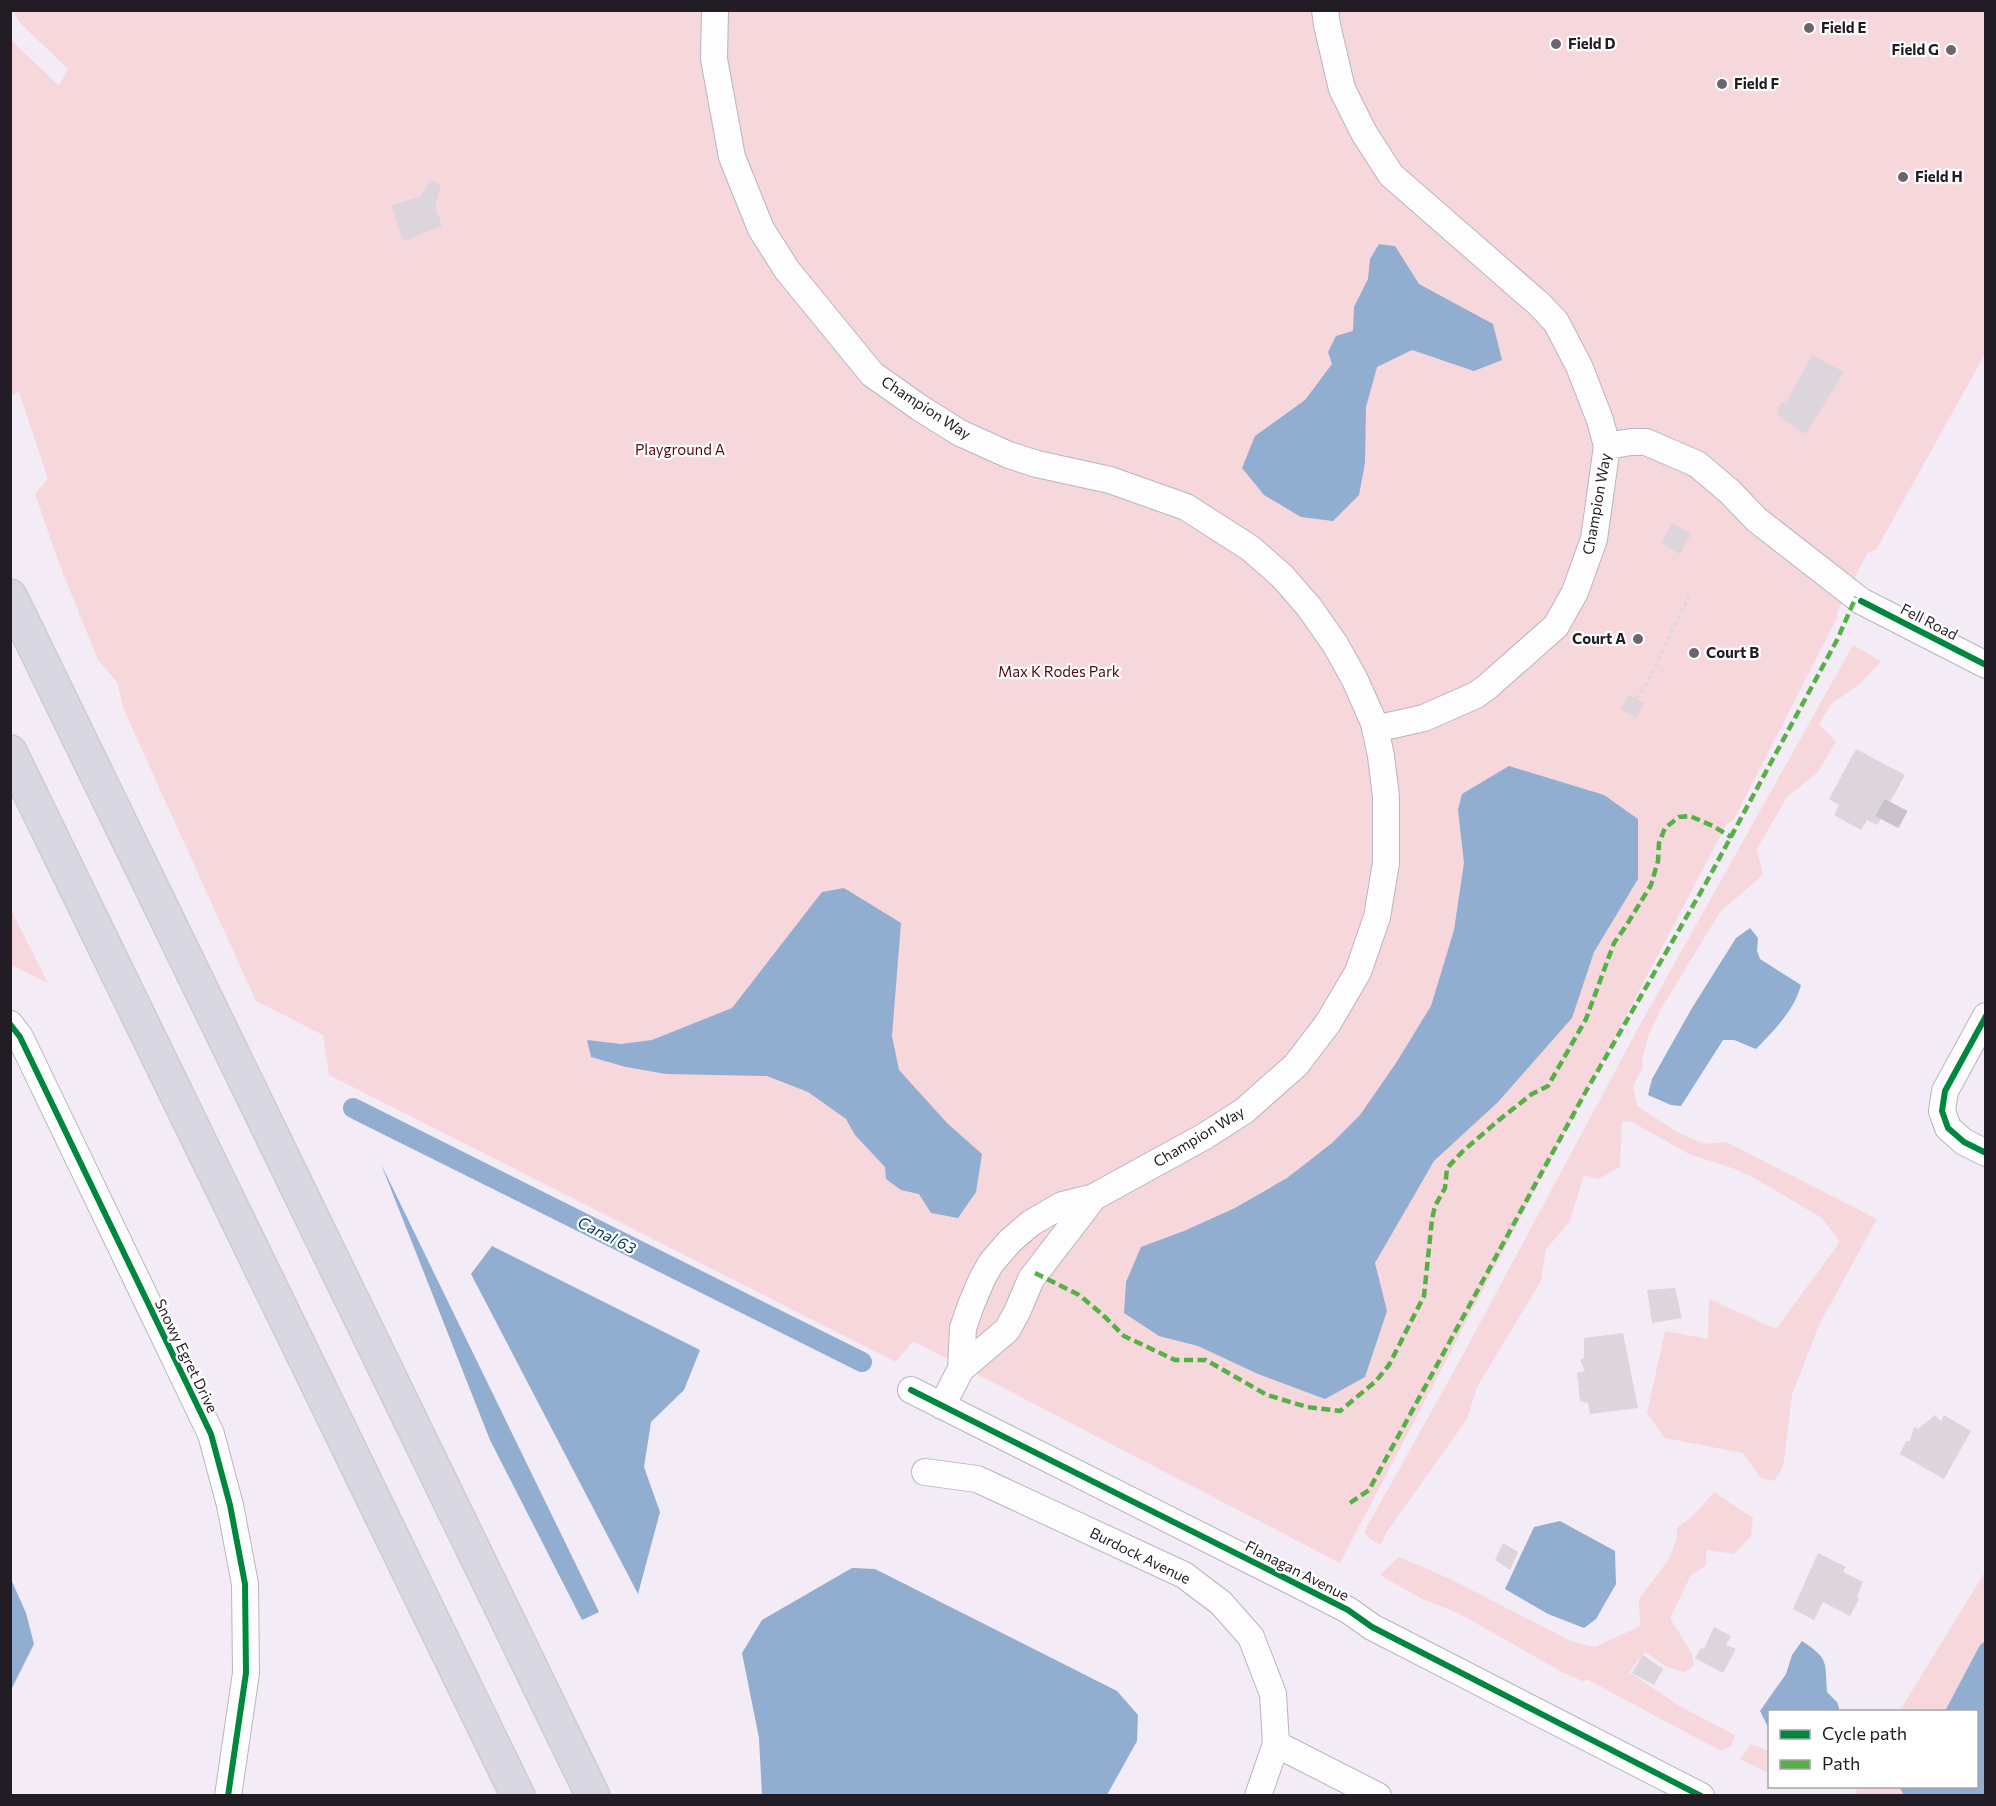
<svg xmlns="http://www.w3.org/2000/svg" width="1996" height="1806" viewBox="0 0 1996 1806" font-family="Commissioner,sans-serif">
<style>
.green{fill:#f6d7dc}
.water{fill:#91adcf}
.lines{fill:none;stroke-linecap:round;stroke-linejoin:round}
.canal{stroke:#91adcf;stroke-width:20}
.building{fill:#ddd5dc}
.minor-tunnel{stroke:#c9c2cc;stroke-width:26;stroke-dasharray:26 13;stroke-linecap:butt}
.minor-casing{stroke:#bab5bc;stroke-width:28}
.highway-casing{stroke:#cfcbd0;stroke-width:36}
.path{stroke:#dad8dc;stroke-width:3;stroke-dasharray:4.5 3;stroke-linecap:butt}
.minor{stroke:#fdfcfe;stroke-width:26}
.highway{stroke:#d9d7e1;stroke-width:33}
.quiet{stroke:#55b145;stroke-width:4.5;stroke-dasharray:9 4.5;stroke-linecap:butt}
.cycleway-casing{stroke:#fff;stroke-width:10}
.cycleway{stroke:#00873e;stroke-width:6}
.poi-dot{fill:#6b656e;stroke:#fff;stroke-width:2}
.labels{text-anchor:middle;stroke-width:4.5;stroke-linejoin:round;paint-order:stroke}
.poi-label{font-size:15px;font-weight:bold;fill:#221d24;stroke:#fff;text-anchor:start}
.street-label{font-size:15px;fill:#221d24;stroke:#fff}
.park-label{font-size:15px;fill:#570517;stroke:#fff}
.water-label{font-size:16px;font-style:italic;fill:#01365f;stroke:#fff}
</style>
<rect width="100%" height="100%" fill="#f3ebf6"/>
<path class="green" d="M13,11h1972v343l-109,196 -8,2 -32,62 2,2 -105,205 -6,2 -387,740 -427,-222 -17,21 -567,-287 -6,-40 -67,-34 -133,-293 -6,-26 -19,-22 -38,-94 -25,-72 13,-16 -29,-86 -8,4 -1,-357 49,47 9,-17 -48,-46z
M1853,645l28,16 -21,23 -29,20 -12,20 17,18 -19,31 -30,24 -30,52 6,26 -43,37 -59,97 -13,27 -6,24 1,7 -10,19 4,20 42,27 25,11 22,-2 151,77 -58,106 -27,70 -9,72 -9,14 -13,-3 -18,-25 -78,-15 -18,-25 18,-82 43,8 1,-40 67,30 64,-87 -18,-24 -66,-39 -21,-10 -46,-15 -57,-32 -10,-1 -2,46 -22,12 -14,-4 -14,46 -24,28 -5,32 -64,106 -10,32 -81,114 -5,12 -11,-6 -6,-7 95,-170 182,-339z
M11,910l37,73 -37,-18z
M1714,1492l39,26 -2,18 -17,18 -28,-4v16l-15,9 -21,43 22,36 2,12 -10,6 -17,-5 -22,-15 -16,20 52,35 54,28 -4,11 -10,5 -133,-71 -6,1 -20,-9 -104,-59 -36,-14 -42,-24 19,-18 51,22 123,63 22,5 45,-21 -1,-27 30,-40 8,-21v-10l17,-13z
M1985,1572v69l-5,4 -35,66 -46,1z
M1751,1744l18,7v22l-29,-14z
M1858,1786l41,1 5,8 -50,1z"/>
<path class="water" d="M1379,244l16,2 24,38 74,40 9,36 -28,11 -62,-21 -35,17 -11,40 -1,56 -6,32 -26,26 -32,-4 -37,-22 -22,-27 13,-32 50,-36 27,-36 -4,-12 8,-16 17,-5 1,-24 14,-28 2,-20z
M1509,766l95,29 34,24v60l-44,73 -22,66 -74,84 -64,59 -59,102 12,48 -22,66 -40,22 -67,-25 -60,-28 -39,-10 -35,-23 2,-31 15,-35 43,-16 51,-23 52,-30 45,-35 28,-28 36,-52 35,-57 23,-76 10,-67 -6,-53 4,-16z
M844,888l57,35 -9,113 7,34 49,54 34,30 -6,38 -18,26 -27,-5 -12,-19 -18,-4 -15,-11 -1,-12 -30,-32 -9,-16 -38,-27 -41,-16 -101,-2 -40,-7 -35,-10 -4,-17 34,4 31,-4 80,-32 90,-116z
M1750,928l8,10 -1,13 3,8 41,26c-7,26 -27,45 -45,64l-22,-9h-11l-42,66 -10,-1 -23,-10 4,-16 40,-71 44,-70z
M381,1164l218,448 -17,8 -92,-180z
M492,1246l208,104 -16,40 -33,32 -7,45 16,45 -22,82 -167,-320z
M1560,1521l55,30 1,33 -20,35 -12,9 -36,-14 -43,-25 29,-62z
M852,1568l23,1 242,122 21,24 -1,26 -30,54h-345l-3,-57 -17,-85 20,-33z
M10,1577l16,36 8,31 -23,46z
M1802,1641c27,18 23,20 25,51l10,10 3,9 -70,1 -1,17 -9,-18 26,-37 6,-19z
M1985,1641v154h-81l-5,-8 77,-1v-74l-31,-1 35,-66z"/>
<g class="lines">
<path class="canal" d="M353,1108l509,254"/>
</g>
<path class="building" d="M430,180l11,4 -6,22 7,20 -39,15 -12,-36 29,-8z
M1812,355l32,17 -38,62 -26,-16 -3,-6 4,-10 5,1z
M1672,523l19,11 -11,20 -19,-11z
M1628,695l16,8 -7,15 -16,-9z
M1856,749l49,26 -15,27 17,9 -9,17 -17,-9 -4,6 -10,-5 -6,10 -27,-15 5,-10 -10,-6z
M1675,1288l7,30 -30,5 -5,-33z
M1623,1333l15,75 -48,6 -2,-11 -8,-2 -3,-28 8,-2 -5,-11 4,-2v-20z
M1935,1415l6,6 3,-6 27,16 -27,48 -44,-25 6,-13h3l2,-3 3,-11 4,2z
M1503,1543l15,9 -8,18 -15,-10z
M1818,1553l28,14 -3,5 20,10 -6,14 2,3 -9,17 -27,-14 -9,18 -21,-11z
M1714,1627l17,9 -5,9 10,4 -13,24 -28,-15 6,-10 3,1z
M1643,1655l20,14 -9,16 -22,-12z"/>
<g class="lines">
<path class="minor-tunnel" d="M1887,822l9,-17"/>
<g class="minor-casing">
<path id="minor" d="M715,10l-1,49 18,98 29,72 26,41 85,104 48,34 40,25 49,22 28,9 73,16 76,27 64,41 32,28 27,31 26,37 20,36 19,43 7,33 5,41v66l-9,54 -19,55 -30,51 -32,42 -52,46 -39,25 -111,61 -32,8 -31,18 -21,18 -19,22 -9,16 -11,26 -8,23 -2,41
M1325,10l2,15 15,64 22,44 27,42 148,129 17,18 23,44 21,54 7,26 -13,93 -19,53 -19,34 -69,61 -11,8 -52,23 -49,11
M1607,446l24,-4h15l51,22 32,27 28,29 104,81 125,64
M1986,1016l-41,75 -3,20 6,17 16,14 22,11
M10,1024l10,13 191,397 19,71 15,79 1,89 -18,123
M911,1390l372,187 65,33 24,17 329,169
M942,1406l19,-37 46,-39 10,-18 14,-33 63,-82
M925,1472l52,7 207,96 37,28 30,34 22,57 3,50 -18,52
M1276,1744l102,52"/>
</g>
<g class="highway-casing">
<path id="highway" d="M10,596l583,1200
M10,752l508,1044"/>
</g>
<path class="path" d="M1636,699l11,-16 42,-87"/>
<use href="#minor" class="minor"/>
<use href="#highway" class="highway"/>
<path class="quiet" d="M1035,1273l44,22 23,19 22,22 51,24h31l61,35 40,12 33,4 36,-30 13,-16 35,-69 8,-77 3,-13 10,-18 2,-20 16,-17 36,-31 33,-26 16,-8 38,-67 28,-76 12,-17 25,-41 7,-24 1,-18 6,-15 14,-11 11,-1 23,10 18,11
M1350,1503l19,-13 216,-397 121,-210 131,-243 19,-43"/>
<g class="cycleway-casing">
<path id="cycleway" d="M1861,601l125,64
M1986,1016l-41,75 -3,20 6,17 16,14 22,11
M10,1024l10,13 191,397 19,71 15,79 1,89 -18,123
M911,1390l372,187 65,33 24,17 329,169"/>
</g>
<use href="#cycleway" class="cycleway"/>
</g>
<g class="poi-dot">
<circle cx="1809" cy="28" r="6"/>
<circle cx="1556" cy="44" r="6"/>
<circle cx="1951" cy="50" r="6"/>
<circle cx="1722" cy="84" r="6"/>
<circle cx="1903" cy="177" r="6"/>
<circle cx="1638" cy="639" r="6"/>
<circle cx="1694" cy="653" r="6"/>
</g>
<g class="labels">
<g class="poi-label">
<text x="1821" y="33">Field E</text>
<text x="1568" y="49">Field D</text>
<text x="1939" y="55" text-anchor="end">Field G</text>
<text x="1734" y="89">Field F</text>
<text x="1915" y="182">Field H</text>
<text x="1626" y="644" text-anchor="end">Court A</text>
<text x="1706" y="658">Court B</text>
</g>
<g class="street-label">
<text transform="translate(926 408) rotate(33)" y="5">Champion Way</text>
<text transform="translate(1597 504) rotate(-80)" y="5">Champion Way</text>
<text transform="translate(1929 622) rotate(27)" y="5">Fell Road</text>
<text transform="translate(1199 1137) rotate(-31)" y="5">Champion Way</text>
<text transform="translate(186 1356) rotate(64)" y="5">Snowy Egret Drive</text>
<text transform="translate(1140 1556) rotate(26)" y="5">Burdock Avenue</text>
<text transform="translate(1297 1571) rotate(27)" y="5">Flanagan Avenue</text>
</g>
<g class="park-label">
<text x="680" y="455">Playground A</text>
<text x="1059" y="677">Max K Rodes Park</text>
</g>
<g class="water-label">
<text transform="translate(607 1235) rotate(27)" y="6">Canal 63</text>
</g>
</g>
<rect width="1996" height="1806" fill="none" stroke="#221d24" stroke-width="24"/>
<rect x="1768" y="1710" width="210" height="78" fill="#ffffff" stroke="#a7a5a7" stroke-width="1.5"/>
<rect x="1780" y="1730" width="30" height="9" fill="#00873e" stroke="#a7a5a7" stroke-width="1.5"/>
<text x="1822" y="1740" font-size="18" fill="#221d24">Cycle path</text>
<rect x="1780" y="1760" width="30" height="9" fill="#55b145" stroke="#a7a5a7" stroke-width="1.5"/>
<text x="1822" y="1770" font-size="18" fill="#221d24">Path</text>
</svg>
